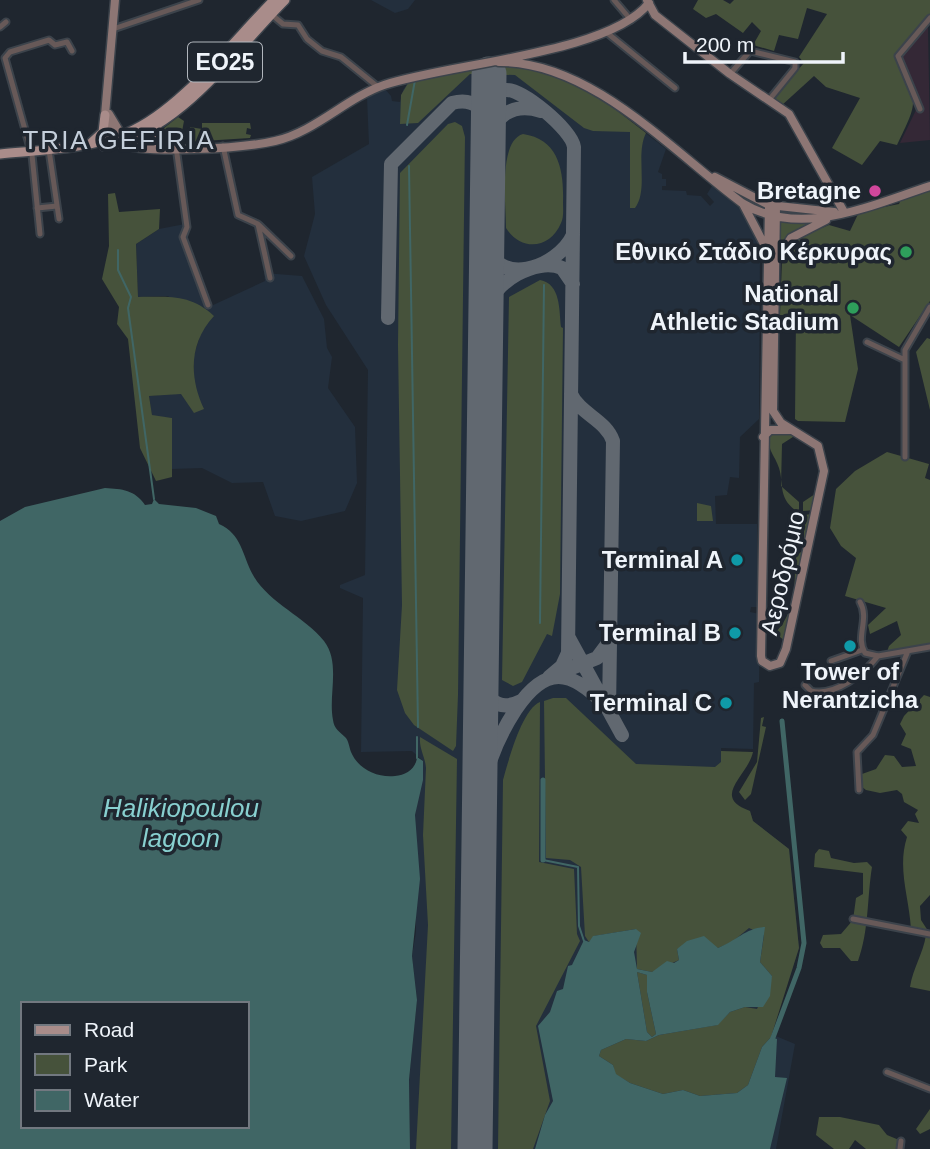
<svg xmlns="http://www.w3.org/2000/svg" width="930" height="1149" viewBox="0 0 930 1149" font-family="Helvetica,sans-serif">
<style>
.built{fill:#232f3d}
.education{fill:#342836}
.green{fill:#46523b}
.water{fill:#406665;fill-rule:evenodd}
.lines{fill:none;stroke-linecap:round;stroke-linejoin:round}
.stream{stroke:#406665;stroke-width:2}
.canal{stroke:#406665;stroke-width:5}
.taxiway{stroke:#616870;stroke-width:14}
.runway{stroke:#616870;stroke-width:35}
.street-casing{stroke:#3c434b;stroke-width:9}
.secondary-casing{stroke:#3c434b;stroke-width:11}
.primary-casing{stroke:#3c434b;stroke-width:12}
.street{stroke:#675958;stroke-width:5}
.secondary{stroke:#8d7674;stroke-width:8}
.primary{stroke:#a98c8a;stroke-width:9}
.hotel-dot{fill:#d1479c;stroke:#1f262f;stroke-width:2.5}
.leisure-dot{fill:#2e9e5b;stroke:#1f262f;stroke-width:2.5}
.culture-dot{fill:#0f9aa8;stroke:#1f262f;stroke-width:2.5}
.labels{text-anchor:middle;stroke-width:7;stroke-linejoin:round;paint-order:stroke}
.shield{fill:#1f262f;stroke:#b1b6bd;stroke-width:2}
.shield-label{font-size:23px;font-weight:bold;fill:#eff4fa}
.poi-label{font-size:24px;font-weight:bold;fill:#eff4fa;stroke:#1f262f;text-anchor:end}
.street-label{font-size:24px;fill:#eff4fa;stroke:#1f262f}
.neighbourhood-label{font-size:26px;letter-spacing:2px;fill:#c5cfdb;stroke:#1f262f}
.water-label{font-size:26px;font-style:italic;fill:#88d0d0;stroke:#1f262f}
</style>
<rect width="100%" height="100%" fill="#1f262f"/>
<path class="built" d="M371,0h44l-7,9 -13,4z
M508,65l80,23 78,61 -8,23 4,2v5h4v7h-4v4l24,1 1,4 14,1 9,10 4,-4 -7,-8 5,-8 26,21 11,14 11,25 -1,173 -19,18 -1,41 -9,-1 -3,18 -12,1 1,28h41v83h-6l-1,5 10,2 -1,68 -5,1 -1,66 -32,-1 1,14 -4,4 8,38 24,7 3,10 36,28 10,99 -28,86 24,10 -19,105h-366l-1,-69 8,-80 -5,-44 4,-24 -1,-117 8,-54 -11,-10 -51,1 2,-154 -23,-10v-3l25,-10 3,-205 -42,-65 -22,-49 11,-42 -3,-37 57,-33 -2,-47 18,-8 6,7 1,5 8,1 3,-12 7,-10z
M185,224l-3,9 23,68 6,5 54,-25 -1,-8 38,3 22,43 3,29 5,9 -4,31 27,39 2,56 -12,28 -44,10 -26,-5 -12,-34 -31,1 -30,-15 -30,1v-51l-20,-2 -3,-20 32,-3 13,19v-57l8,-26 -34,-33 -30,1 -2,-53 23,-15z"/>
<path class="education" d="M928,27l2,113 -30,3 16,-33 5,-2 -21,-50z"/>
<path class="green" d="M698,0h25l7,4 4,-4h196v22l-5,-4 -29,38c21,48 24,41 1,89l-17,-4 -18,24 -30,-17 28,-50 -34,-11 -12,-11 -33,30 -10,-6 33,-37 -5,-6 28,-43 -20,-6 -9,31 -19,-4 -5,16 -21,-6 8,-14 -9,-9 -9,11 -27,-19 -10,4 -13,-9z
M524,65l61,21 61,47c-11,22 3,56 -11,75h-5v-76l-37,-1 -9,-3 -69,-53 -45,-1 -52,49 -18,1 1,-29 9,-15 56,-13z
M178,117l6,4 -4,21 -23,-3 2,-7z
M455,122l7,4 3,11 -7,558 -2,51 -3,5 -39,-26 -9,-12 -8,-23 5,-85 -4,-260 2,-172 48,-49z
M202,123h48l1,6 -4,-1 -1,6 5,1 -1,3 -63,4 3,-15 12,2z
M523,134c36,5 41,37 40,68 0,7 1,15 -2,21 -11,27 -41,28 -55,5 0,-23 -8,-87 17,-94z
M930,190v111l-31,46 -49,-32 8,54 -13,53 -47,-1 -3,-2 1,-103 -16,-1 2,-54 8,-16 12,-9 27,-11 21,6 9,-19 40,-8 2,-5z
M115,193l4,19 41,-3 -1,20 -23,15 2,53c32,0 52,-3 76,19 -25,27 -25,61 -10,93l-10,4 -13,-19 -32,2 3,19 20,3v59l-16,4 -16,-33 -12,-109 -11,-15 2,-17 -17,-28 7,-33 -1,-52z
M779,221l33,2v1l-22,10 -12,16z
M540,280c21,4 19,30 21,47l2,1 -3,266 -8,42 -5,-2 -25,48 -9,4 -11,-6 7,-383z
M927,338l3,1v71l-14,-58z
M773,432c54,1 56,34 42,78l-12,1v-9l12,-8 2,-11h3c1,-29 2,-33 -24,-48l-14,9 -1,42 18,16v8h-4c-17,-13 -11,-26 -16,-42 -5,-15 -11,-15 -10,-33z
M887,452l42,12 -4,14 5,2v164l-43,8 2,-6 12,-11 -4,-14 -27,13 -2,-9 18,-17 -41,-12 11,-38 -15,-12 -11,-18 6,-39 19,-18z
M697,503l14,3 2,15h-16z
M811,514l-26,127 -10,-8c21,-21 20,-49 20,-77l9,-6v-20h-7l2,-14z
M781,578l7,8 -8,29 -1,-4z
M924,695l6,2v198l-10,11 1,14 9,14v57l-20,-4c3,-19 13,-33 16,-52l-15,-6c-2,-32 -14,-61 -4,-92l-6,-7 7,-9 11,2 -4,-9 3,-4 -14,-8 -2,-8 -5,-4 -17,3 -14,-3 -4,-3v-13l14,-5 9,-14 9,1 8,11 14,-1 -5,-17 -10,-4 5,-11 -6,-10 4,-8z
M553,698h13l70,66 79,3 6,-5v-11l32,1c-5,24 -43,45 -3,59l3,10 36,28 10,99 -28,89 -9,10 -14,38 -11,8 -37,3 -17,-6 -20,4 -33,-11 -15,-9 -2,-9 -14,-9 2,-6 25,-11 20,2 13,-6 58,-10 13,-13 15,-5 12,2 15,-33 -12,-14 4,-27 -15,-7 -17,14 -14,6 -23,-7 -18,8 2,11 -27,12 -15,-3 -1,-40 -42,7 -5,6 -4,-6 -4,-69 -11,-7 -24,-2 -2,-157z
M540,702l-1,160 35,7 3,65 3,7 -44,85 14,75 -17,48h-35l5,-369c5,-18 19,-71 37,-78z
M764,717l-2,9 4,1 -15,67 -6,6 -6,-8 18,-30 4,-44z
M420,737l37,22 -6,390h-35l12,-224 -5,-90 3,-67c-1,-12 -7,-19 -6,-31z
M819,849l10,2 2,7 23,5 13,-1 5,5c-5,31 -3,64 -14,94h-7l-11,-13h-17l-3,-5 3,-8 18,-1 12,-14 3,-22 7,-4v-21l-49,-6 1,-13z
M637,972l10,3v17l9,42 -4,3 -5,-5z
M930,1109v20l-10,5 -4,-5z
M819,1117h21l39,8 8,10 12,5 -1,9h-32l-11,-9 -6,9h-15l-18,-14z"/>
<path class="water" d="M105,488c17,1 30,2 40,17l7,-1 2,-5 5,5 37,4 20,8 3,8c23,10 23,31 34,51 16,28 51,41 71,66 17,22 4,54 9,79 1,9 7,12 12,17 4,4 4,10 6,15 7,17 26,26 44,24 11,-1 21,-7 22,-19l6,4v19l-8,35 5,64 -8,77 5,44 -8,80 1,69h-410v-628l25,-14zM23,1004h224v122h-224z
M765,927l-5,35 12,14 -2,20 -7,11h-18l-15,5 -12,13 -59,10 -13,6 -20,-2 -25,11 -2,6 14,9 3,9 14,9 33,11 20,-4 17,6 37,-3 11,-8 14,-38 9,-10 6,2 -2,38 12,1 -17,71h-235l10,-34 8,-14 -15,-75 12,-14 7,-21 6,-2 5,-23 4,-1 12,-25 5,2 4,-6 43,-7 5,4 -7,19 3,17 15,3 15,-11 7,2 5,-3 -2,-11 10,-8 17,-5 14,12c18,-7 28,-20 47,-21zM637,972l10,3v17l9,42 -4,3 -5,-5z"/>
<g class="lines">
<path class="stream" d="M407,125l8,-45
M409,166l9,561
M118,250v20l13,27 -3,11 26,191
M540,623l4,-338
M417,758v-21
M543,860l35,7 1,59 5,15"/>
<path class="canal" d="M543,780v80
M771,1043l28,-75 5,-25 -22,-222"/>
<path class="taxiway" d="M505,90c17,-2 67,40 69,57l-6,506 -6,13 -13,11
M488,145c4,-29 25,-43 53,-34
M487,240c7,50 71,28 86,-5
M486,309c8,-27 50,-52 76,-41l11,16
M388,318l3,-154 61,-61c22,-6 35,7 36,28
M571,394c9,20 35,26 42,47l-4,270
M569,638l53,97
M482,671c1,24 13,43 39,30
M554,675l43,-17 12,-16
M480,814c3,-40 14,-71 36,-105 30,-44 54,-40 89,-4"/>
<path class="runway" d="M475,1149l14,-1075"/>
<g class="street-casing">
<path id="street" d="M614,0l17,20
M271,14l12,10 15,1 9,14 15,12 19,6 37,30
M0,27l6,-5
M113,29l86,-29
M606,32l69,56
M730,74l20,-23 45,11v6l-26,32
M920,109l-22,-53 32,-38
M223,146l15,69 20,9 12,54
M176,147l11,80 -4,10 25,68
M49,150l10,69
M37,208l20,-2
M259,225l32,31
M40,234l-8,-79 -27,-97 5,-6 39,-12 6,5 12,-3 5,9
M867,342l38,18
M905,457v-107l25,-43
M860,602c10,17 -5,35 5,51l13,3 52,-9
M831,661l31,-11
M805,685l6,6c23,6 53,-17 67,-35
M859,790l-2,-38 16,-17 35,-84
M853,919l77,15
M887,1072l43,17
M900,1149l1,-8"/>
</g>
<g class="secondary-casing">
<path id="secondary" d="M115,0l-10,115 13,28c27,12 126,5 157,-2 40,-9 71,-43 109,-56 66,-22 225,-31 265,-82
M647,0l8,15 75,59 59,40 55,98
M499,62c92,-1 173,89 243,141 59,36 129,2 188,-17
M109,114l15,25
M715,177l54,28 65,7
M743,204l23,44
M769,205l-8,451 1,5 8,5 10,-3 6,-14 38,-178 -6,-25 -37,-23 -8,-12 3,-204
M776,261l15,-23 35,-18
M763,437l7,-7h19"/>
</g>
<g class="primary-casing">
<path id="primary" d="M157,128l-5,11 12,7
M92,142l11,-10 2,-17
M104,146c76,-14 129,-94 181,-146
M0,154c42,-4 88,-5 127,-21 53,-22 106,-92 147,-133"/>
</g>
<use href="#street" class="street"/>
<use href="#secondary" class="secondary"/>
<use href="#primary" class="primary"/>
</g>
<circle class="hotel-dot" cx="875" cy="191" r="7"/>
<g class="leisure-dot">
<circle cx="906" cy="252" r="7"/>
<circle cx="853" cy="308" r="7"/>
</g>
<g class="culture-dot">
<circle cx="737" cy="560" r="7"/>
<circle cx="735" cy="633" r="7"/>
<circle cx="850" cy="646" r="7"/>
<circle cx="726" cy="703" r="7"/>
</g>
<g class="labels">
<rect class="shield" x="188" y="42.5" width="74" height="39" rx="5"/>
<g class="shield-label">
<text x="225" y="70">ΕΟ25</text>
</g>
<g class="poi-label">
<text x="861" y="199">Bretagne</text>
<text x="892" y="260">Εθνικό Στάδιο Κέρκυρας</text>
<text x="839" y="302">National<tspan x="839" dy="28">Athletic Stadium</tspan></text>
<text x="723" y="568">Terminal A</text>
<text x="721" y="641">Terminal B</text>
<text x="850" y="680" text-anchor="middle">Tower of<tspan x="850" dy="28">Nerantzicha</tspan></text>
<text x="712" y="711">Terminal C</text>
</g>
<g class="street-label">
<text transform="translate(783 573) rotate(-77)" y="8">Αεροδρόμιο</text>
</g>
<g class="neighbourhood-label">
<text x="119" y="149">TRIA GEFIRIA</text>
</g>
<g class="water-label">
<text x="181" y="817">Halikiopoulou<tspan x="181" dy="30">lagoon</tspan></text>
</g>
</g>
<rect x="21" y="1002" width="228" height="126" fill="#1f262f" stroke="#727880" stroke-width="2"/>
<rect x="35" y="1025" width="35" height="10" fill="#a98c8a" stroke="#727880" stroke-width="2"/>
<text x="84" y="1037" font-size="21" fill="#eff4fa">Road</text>
<rect x="35" y="1054" width="35" height="21" fill="#46523b" stroke="#727880" stroke-width="2"/>
<text x="84" y="1072" font-size="21" fill="#eff4fa">Park</text>
<rect x="35" y="1090" width="35" height="21" fill="#406665" stroke="#727880" stroke-width="2"/>
<text x="84" y="1107" font-size="21" fill="#eff4fa">Water</text>
<path d="M685 52v10h158v-10" fill="none" stroke="#eff4fa" stroke-width="3.5"/>
<text x="696" y="52" font-size="21" fill="#eff4fa" stroke="#1f262f" stroke-width="5" paint-order="stroke">200 m</text>
</svg>
